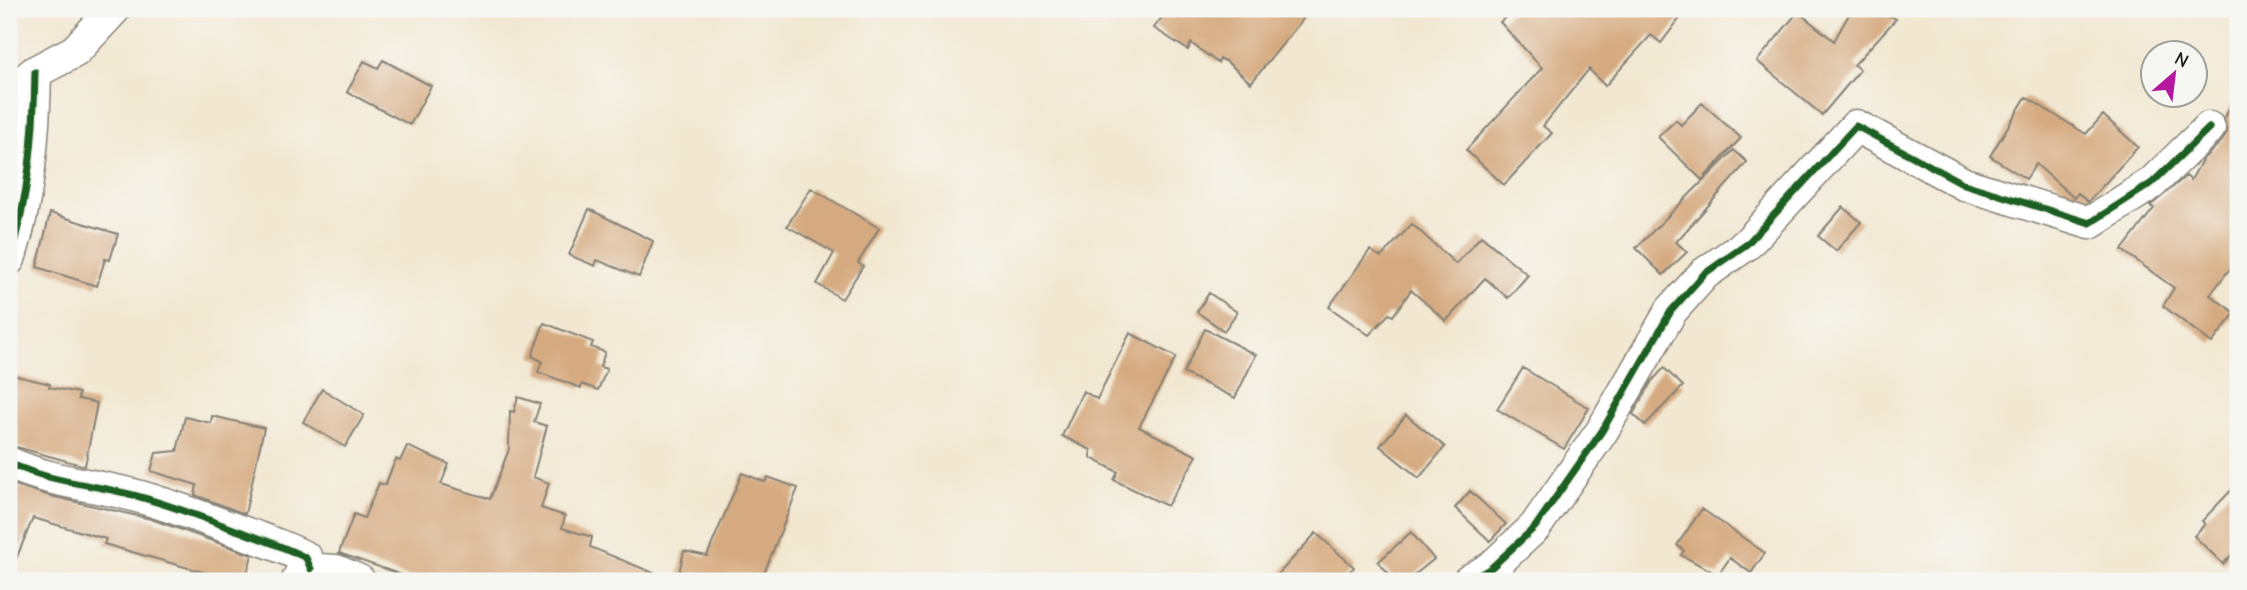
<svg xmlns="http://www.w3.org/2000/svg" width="2247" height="590" viewBox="0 0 2247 590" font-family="'Comic Neue',sans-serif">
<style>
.building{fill:#d6aa80}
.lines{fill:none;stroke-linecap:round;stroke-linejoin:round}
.street-casing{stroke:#878277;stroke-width:35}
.street{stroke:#fff;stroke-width:32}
.cycleway-casing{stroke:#f6f6f2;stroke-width:11}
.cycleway{stroke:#1b5e20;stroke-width:7}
</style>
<rect width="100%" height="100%" fill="#f6f6f2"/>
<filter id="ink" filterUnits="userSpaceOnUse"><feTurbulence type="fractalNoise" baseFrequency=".0143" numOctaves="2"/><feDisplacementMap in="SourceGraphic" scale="14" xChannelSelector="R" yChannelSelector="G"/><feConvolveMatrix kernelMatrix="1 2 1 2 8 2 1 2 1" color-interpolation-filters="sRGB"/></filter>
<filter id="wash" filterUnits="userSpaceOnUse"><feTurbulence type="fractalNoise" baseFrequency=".00686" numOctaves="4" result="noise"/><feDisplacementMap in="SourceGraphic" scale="28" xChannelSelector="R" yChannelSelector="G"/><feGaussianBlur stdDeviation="1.57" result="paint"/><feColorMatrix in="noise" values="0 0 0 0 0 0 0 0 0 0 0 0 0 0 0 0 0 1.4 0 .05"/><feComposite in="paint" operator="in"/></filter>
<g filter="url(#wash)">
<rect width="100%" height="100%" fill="#f2e8d2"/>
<g id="blocks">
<path class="building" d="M1168,9h124l11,10 -52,64 -25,-22 -6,-2 -2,4 -27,-20 -3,7 -34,-22z
M1515,9h172l-26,34 -10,-8 -46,51 -16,-17 -46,57 9,7 -48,52 -38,-35 76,-82 -42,-46z
M1852,9h26l18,10 -42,46 6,5 -38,45 -65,-54 41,-49 36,29z
M383,60l48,26 -21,39 -63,-33 17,-31 14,7z
M2238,92v166l-28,37 25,18 -23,30 -49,-37 11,-18 -52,-38 32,-42 -4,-2 36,-30 5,4 11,-20 20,-19 5,-9 -3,-13z
M2026,97l60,37 17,-19 35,32 -50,55 -10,-9 -4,5 -38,-34 -10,15 -36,-23z
M1702,103l39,35 -39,42 -44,-43 18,-17 5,5z
M1734,150l13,12 -71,80 11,10 -24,23 -27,-27z
M811,188l68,40 -21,35 5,3 -21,33 -25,-15 17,-31 -47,-27z
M1843,207l18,15 -25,29 -18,-15z
M589,209l64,32 -14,36 -42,-17 -2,6 -26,-11z
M50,213l68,21 -8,26 -5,-1 -8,27 -60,-19z
M1412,224l44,40 25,-28 47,39 -20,23 -23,-20 -39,43 -35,-31 -18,26 -4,-2 -20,21 -40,-28 41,-57 11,7z
M1209,293l28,19 -13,19 -27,-19z
M544,323l49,19 -2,5 14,5 -5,15 7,2 -9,21 -16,-6 -1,4 -43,-16 4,-11 -10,-5z
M1205,329l51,26 -21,43 -52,-25z
M1130,333l46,24 -37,70 58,29 -30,50 -53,-26 4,-8 -27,-14v-8l-29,-14 21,-45 14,8z
M1523,368l66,40 -25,41 -67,-40z
M1664,368l19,18 -38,39 -12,-11 19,-33z
M9,374l41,10 -1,3 30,6 -1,6 19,4 -12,63 -76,-21z
M322,389l42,26 -19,32 -42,-25z
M518,397l22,7 -6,18 13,4 -14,51 16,6 -8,25 24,8 -3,12 30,9 -2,10 83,34h-254l-80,-28 15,-39 10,4 15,-35 6,2 11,-26 4,2 7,-15 42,18 -8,20 49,15 19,-50 1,-38 4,1z
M1406,415l39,32 -26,31 -39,-32z
M212,416l52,12 -19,86 -50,-19 2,-10 -46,-14 5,-18 21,-2 8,-34 26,6z
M742,473l23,9 3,-5 30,11 -37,93h-84l7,-30 23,5z
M9,483l41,13 101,23 101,36 -7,26h-11l-130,-37 2,-5 -73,-21 -24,58z
M2238,483v65l-15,16 -29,-28 11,-12 -3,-3z
M1470,491l36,33 -16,17 -35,-33z
M1702,509l63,44 -14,20 -21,-15 -12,17 -37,-20 3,-4 -7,-6z
M1411,532l23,27 -27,22h-11l-18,-19z
M1316,533l38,34 -13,14h-69z"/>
</g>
</g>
<g filter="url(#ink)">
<use href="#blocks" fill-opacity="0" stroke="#878277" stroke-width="2"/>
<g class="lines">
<g class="street-casing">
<path id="street" d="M9,93l26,-21 40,-21 39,-42
M9,259c20,-61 25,-124 26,-187
M9,463c42,19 76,20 120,31 37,9 71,23 107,36 25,9 47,16 70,28l5,11
M298,580l5,-11 33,2 23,10
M1469,581l22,-13 44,-41 67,-96 69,-120 33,-37 43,-30 109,-118 108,58 126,39 62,-40 57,-55"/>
</g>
<use href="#street" class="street"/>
<g class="cycleway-casing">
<path id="cycleway" d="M9,259c20,-61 25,-124 26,-187
M9,463c42,19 76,20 120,31 37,9 71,23 107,36 25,9 47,16 70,28l5,11
M1469,581l22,-13 44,-41 67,-96 69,-120 33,-37 43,-30 109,-118 108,58 126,39 62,-40 57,-55"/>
</g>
<use href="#cycleway" class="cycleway"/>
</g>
</g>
<rect width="2247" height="590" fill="none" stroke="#f6f6f2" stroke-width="35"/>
<g transform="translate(2174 74) rotate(28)"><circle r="33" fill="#f6f6f2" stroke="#9f9f9c" stroke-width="2"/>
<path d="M0-5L12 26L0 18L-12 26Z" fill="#b5179e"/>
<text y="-10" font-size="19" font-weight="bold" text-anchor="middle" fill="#1c1c1c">N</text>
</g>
</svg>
